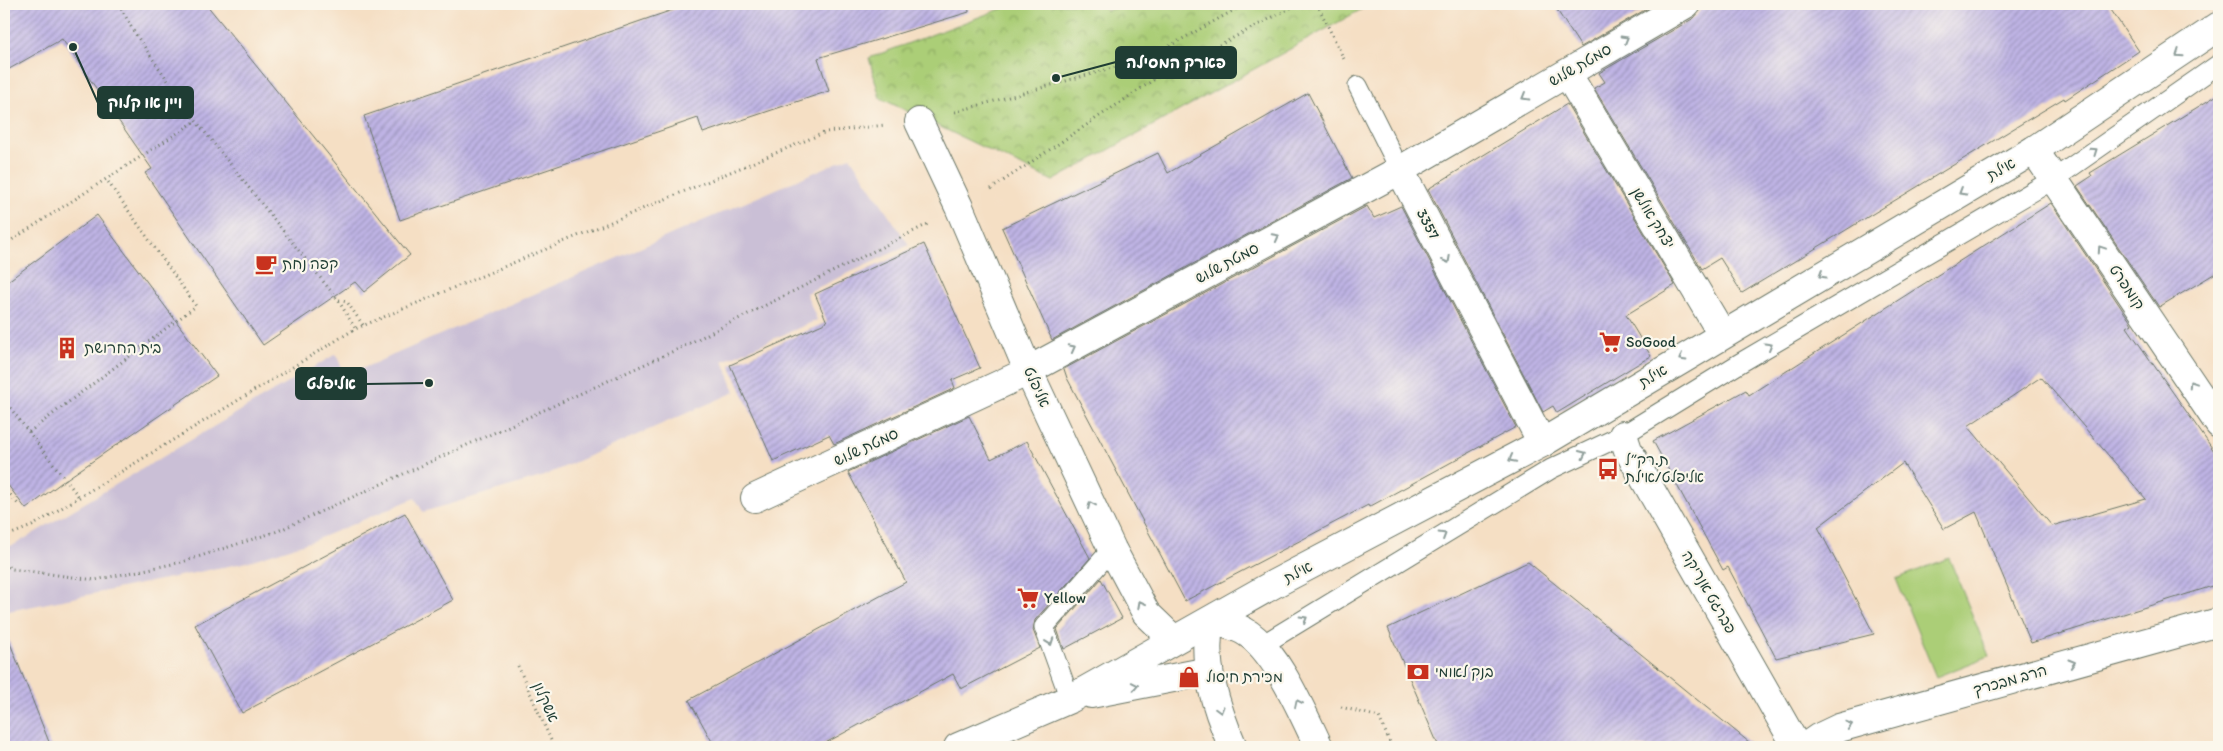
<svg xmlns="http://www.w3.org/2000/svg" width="2223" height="751" viewBox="0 0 2223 751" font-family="Itim,'Playpen Sans Hebrew',sans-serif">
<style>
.industrial{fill:#cabfd6}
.green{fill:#abce77;stroke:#658656}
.park{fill:url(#park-crowns);stroke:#658656}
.building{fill:url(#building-hatch);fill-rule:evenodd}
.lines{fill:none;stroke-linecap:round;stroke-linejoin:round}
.service-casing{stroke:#6a7666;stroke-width:21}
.pedestrian-casing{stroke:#6a7666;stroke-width:30}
.minor-casing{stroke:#6a7666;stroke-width:30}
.tertiary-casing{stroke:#6a7666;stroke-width:30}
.secondary-casing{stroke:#6a7666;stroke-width:30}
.path{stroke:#6a7666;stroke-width:3;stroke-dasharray:1 4;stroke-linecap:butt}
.service{stroke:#fff;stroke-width:19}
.pedestrian{stroke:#fff;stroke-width:28}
.minor{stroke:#fff;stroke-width:28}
.tertiary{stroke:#fff;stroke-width:28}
.secondary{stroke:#fff;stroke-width:28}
.oneway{stroke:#8f9e9a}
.labels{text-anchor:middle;stroke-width:4.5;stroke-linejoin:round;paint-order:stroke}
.street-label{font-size:15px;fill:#1f3d34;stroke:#fbf7ec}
.poi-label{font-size:15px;fill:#1f3d34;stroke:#fbf7ec;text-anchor:start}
.leader{fill:none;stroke:#1f3d34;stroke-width:2}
.callout-dot{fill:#1f3d34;stroke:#fbf7ec;stroke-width:2}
.callout{fill:#1f3d34;stroke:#1f3d34;stroke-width:2}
.callout-label{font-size:16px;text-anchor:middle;font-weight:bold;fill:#fff}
</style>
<defs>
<pattern id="park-crowns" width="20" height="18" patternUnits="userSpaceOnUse" patternTransform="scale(1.25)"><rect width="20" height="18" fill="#abce77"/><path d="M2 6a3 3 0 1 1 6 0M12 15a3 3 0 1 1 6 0" fill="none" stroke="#8ba862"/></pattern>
<pattern id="building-hatch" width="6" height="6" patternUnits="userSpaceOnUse" patternTransform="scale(1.25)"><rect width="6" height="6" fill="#bfb4e5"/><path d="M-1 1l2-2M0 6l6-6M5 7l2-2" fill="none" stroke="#9b94ba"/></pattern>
</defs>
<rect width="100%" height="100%" fill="#fbf7ec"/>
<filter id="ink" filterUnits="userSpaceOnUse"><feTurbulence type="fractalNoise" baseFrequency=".02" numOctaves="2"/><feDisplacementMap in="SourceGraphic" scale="10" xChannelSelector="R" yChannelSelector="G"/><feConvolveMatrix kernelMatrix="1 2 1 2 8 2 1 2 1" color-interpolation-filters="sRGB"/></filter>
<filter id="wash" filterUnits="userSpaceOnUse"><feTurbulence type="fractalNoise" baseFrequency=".0096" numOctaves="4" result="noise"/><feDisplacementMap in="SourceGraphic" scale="20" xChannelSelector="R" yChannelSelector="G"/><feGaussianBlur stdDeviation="1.12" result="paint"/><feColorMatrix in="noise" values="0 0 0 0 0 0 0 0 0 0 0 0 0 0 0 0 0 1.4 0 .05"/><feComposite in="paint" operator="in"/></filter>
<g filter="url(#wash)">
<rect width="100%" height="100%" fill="#f5dfc4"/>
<path class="industrial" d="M850,157l59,88 -103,48 11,27 -94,41 12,31 -194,85 -118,35 -8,-14 -100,42 -72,23 -239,49v-65l10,-2 322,-191 9,22z"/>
<path class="green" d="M1949,558l40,98 -53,21 -40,-98z"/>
<path class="park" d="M1014,4h90l2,7 19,-7h246l-318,177 -173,-83 -11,-40z"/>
<g id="blocks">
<path class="building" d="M4,4h202l204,251 -46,37 -9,-10 -92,63 -118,-172 7,-4 -90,-130 -58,33z
M690,4h278l1,8 -151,46 11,33 -126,42 -5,-15 -298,102 -36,-104z
M1553,4h102l-74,43z
M1702,4h405l32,47 -74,49 -1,-2 -322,195 -22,-35 -18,11 -108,-181 11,-6 -6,-9 95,-55 6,-7z
M1308,93l44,85 -300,162 -50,-112 156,-75 10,20z
M2219,94v177l-60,36 -82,-121 15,-10 -2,-3z
M1567,104l108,181 -49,30 25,41 -94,57 -4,-7 -10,6 -115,-223z
M2051,203l81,121 -5,3 92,131v126l-188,59 -55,-131 -32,17 -41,-66 -85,64 56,107 -98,24 -48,-91 -5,3 -70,-129 93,-51 3,5zM2041,377l105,122 -94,27 -84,-100z
M1367,206l7,12 27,-12 115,221 -147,80 -1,-2 -183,96 -118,-223 -3,-9z
M97,215l120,161 -152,104 -39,29 -22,-29v-196z
M924,244l56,124 -28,12 3,8 -121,56 -5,-9 -56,26 -43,-96 97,-43 -12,-28z
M969,416l22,43 36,-18 63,117 -55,62 -2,10 7,18 -79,41 -8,-15 -135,73h-103l-26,-47 217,-118 -58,-110z
M405,513l48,87 -211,113 -47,-88z
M1528,562l227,185h-316l-51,-119z
M1101,579l21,39 -58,31 -7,-20z
M4,633h2l45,114h-47z"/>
</g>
</g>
<g filter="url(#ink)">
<use href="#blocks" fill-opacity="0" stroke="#6a7666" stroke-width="1"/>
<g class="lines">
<g class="service-casing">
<path id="service" d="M1358,86l42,84
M1262,645l289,-176 72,-34 117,-72 314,-184 165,-115
M1070,699l-26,-72 68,-78"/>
</g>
<g class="pedestrian-casing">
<path id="pedestrian" d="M919,122l40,85 69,163
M1623,435l5,15 169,297"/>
</g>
<g class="minor-casing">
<path id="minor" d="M1567,73l155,261
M2034,150l185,274
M1400,170l142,273
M1028,370l84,179 34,64 27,26
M755,498l263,-122 52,-28 330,-178 286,-166
M1805,747l13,-9 21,-10 380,-106"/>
</g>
<g class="tertiary-casing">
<path id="tertiary" d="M1091,694l118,-23
M958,747l112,-48 204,-115 268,-141 492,-293 185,-124"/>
</g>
<g class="secondary-casing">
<path id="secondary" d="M1233,747c-17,-39 -32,-84 -23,-126 11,2 24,4 34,10 32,18 59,83 75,116"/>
</g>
<path class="path" d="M119,4l15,28 62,89 142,179 17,28
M1317,4l27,55
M955,112l193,-54 97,-54
M991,189l167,-112 140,-73
M4,236l4,5
M4,245l192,-124
M339,300l8,2 16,23
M4,400l75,97
M29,432l167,-126 -90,-127
M4,487l14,17
M4,537l28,-11 323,-197 471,-197 59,-7
M4,564l8,5 83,11 87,-18 96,-31 398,-181 252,-126
M518,666l36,81
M1341,707l38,10 13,30"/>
<use href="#service" class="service"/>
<use href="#pedestrian" class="pedestrian"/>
<use href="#minor" class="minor"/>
<use href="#tertiary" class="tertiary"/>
<use href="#secondary" class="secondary"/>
</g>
<defs><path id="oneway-chevron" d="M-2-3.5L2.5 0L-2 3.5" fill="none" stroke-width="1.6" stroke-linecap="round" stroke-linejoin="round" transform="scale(1.25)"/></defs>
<g class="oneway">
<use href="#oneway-chevron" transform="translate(1625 39) rotate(-30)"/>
<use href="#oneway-chevron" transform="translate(2179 54) rotate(146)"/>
<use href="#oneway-chevron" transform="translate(1525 97) rotate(150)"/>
<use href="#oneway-chevron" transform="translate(2094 151) rotate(-35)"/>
<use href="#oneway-chevron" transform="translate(1962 192) rotate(149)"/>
<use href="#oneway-chevron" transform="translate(1276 237) rotate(-28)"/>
<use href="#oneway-chevron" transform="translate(2101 249) rotate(-124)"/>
<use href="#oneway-chevron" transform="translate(1447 260) rotate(62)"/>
<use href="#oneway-chevron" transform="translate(1822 275) rotate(149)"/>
<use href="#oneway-chevron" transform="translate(1769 346) rotate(-30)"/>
<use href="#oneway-chevron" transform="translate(1072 348) rotate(-28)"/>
<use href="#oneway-chevron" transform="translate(1682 358) rotate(149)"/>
<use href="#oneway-chevron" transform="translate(2192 384) rotate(-124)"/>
<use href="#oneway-chevron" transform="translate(1583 454) rotate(-25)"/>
<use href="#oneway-chevron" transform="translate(1512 459) rotate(152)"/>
<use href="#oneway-chevron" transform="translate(1091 505) rotate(-115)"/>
<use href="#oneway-chevron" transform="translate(1443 535) rotate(-31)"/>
<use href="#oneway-chevron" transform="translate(1141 604) rotate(-118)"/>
<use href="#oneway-chevron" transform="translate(1304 619) rotate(-31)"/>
<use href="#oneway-chevron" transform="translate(1050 642) rotate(70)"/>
<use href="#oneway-chevron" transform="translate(2072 663) rotate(-16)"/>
<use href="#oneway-chevron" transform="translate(1135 686) rotate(-11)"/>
<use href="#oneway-chevron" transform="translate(1298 703) rotate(-116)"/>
<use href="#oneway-chevron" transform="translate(1220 710) rotate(74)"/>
<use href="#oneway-chevron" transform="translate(1849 725) rotate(-16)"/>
</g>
</g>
<defs>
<g id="cafe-bare" transform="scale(1.725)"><path d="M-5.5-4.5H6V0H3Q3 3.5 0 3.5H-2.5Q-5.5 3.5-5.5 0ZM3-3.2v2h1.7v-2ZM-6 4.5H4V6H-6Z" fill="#c8321e" stroke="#fbf7ec" stroke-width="2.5" paint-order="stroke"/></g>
<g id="supermarket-bare" transform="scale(1.725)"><path d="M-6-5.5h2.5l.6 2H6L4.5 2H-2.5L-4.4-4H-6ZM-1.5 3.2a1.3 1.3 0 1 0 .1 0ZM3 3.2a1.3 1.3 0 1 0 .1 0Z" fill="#c8321e" stroke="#fbf7ec" stroke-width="2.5" paint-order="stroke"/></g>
<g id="building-bare" transform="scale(1.725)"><path d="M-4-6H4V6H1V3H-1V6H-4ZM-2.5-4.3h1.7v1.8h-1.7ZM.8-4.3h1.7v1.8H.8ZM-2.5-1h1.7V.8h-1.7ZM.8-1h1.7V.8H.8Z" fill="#c8321e" stroke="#fbf7ec" stroke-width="2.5" paint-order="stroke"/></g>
<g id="bus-bare" transform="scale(1.725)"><path d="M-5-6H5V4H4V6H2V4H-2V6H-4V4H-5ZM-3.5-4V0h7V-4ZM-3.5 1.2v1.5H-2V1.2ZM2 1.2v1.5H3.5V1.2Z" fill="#c8321e" stroke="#fbf7ec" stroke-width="2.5" paint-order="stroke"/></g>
<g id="bank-bare" transform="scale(1.725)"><path d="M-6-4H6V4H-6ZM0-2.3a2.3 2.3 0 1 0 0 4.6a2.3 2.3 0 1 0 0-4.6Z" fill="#c8321e" stroke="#fbf7ec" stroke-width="2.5" paint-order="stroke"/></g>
<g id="shop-bare" transform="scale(1.725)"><path d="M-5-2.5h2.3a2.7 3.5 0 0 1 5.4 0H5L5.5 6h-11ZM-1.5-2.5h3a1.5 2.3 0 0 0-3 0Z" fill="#c8321e" stroke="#fbf7ec" stroke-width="2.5" paint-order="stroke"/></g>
</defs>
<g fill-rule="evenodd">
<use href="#cafe-bare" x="266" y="264"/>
<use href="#supermarket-bare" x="1610" y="342"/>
<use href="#building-bare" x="67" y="348"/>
<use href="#bus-bare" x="1608" y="469"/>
<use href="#supermarket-bare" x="1028" y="598"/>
<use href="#bank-bare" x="1418" y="672"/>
<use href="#shop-bare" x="1189" y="677"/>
</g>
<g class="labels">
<g class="street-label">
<text transform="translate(1580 65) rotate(-30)" y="5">סמטת שלוש</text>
<text transform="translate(2001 169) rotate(-30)" y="5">אילת</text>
<text transform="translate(1653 218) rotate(59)" y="5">יצחק אולשן</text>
<text transform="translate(1428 224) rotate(62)" y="5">3357</text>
<text transform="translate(1227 263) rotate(-28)" y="5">סמטת שלוש</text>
<text transform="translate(2127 287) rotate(56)" y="5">קומפרט</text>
<text transform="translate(1653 376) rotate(-31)" y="5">אילת</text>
<text transform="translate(1037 387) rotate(65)" y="5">אליפלט</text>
<text transform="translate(866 447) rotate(-25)" y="5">סמטת שלוש</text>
<text transform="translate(1298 572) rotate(-28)" y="5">אילת</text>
<text transform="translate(1709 592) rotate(60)" y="5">פברגט אנריקה</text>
<text transform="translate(2010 680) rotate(-16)" y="5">הרב מבכרך</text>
<text transform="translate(546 702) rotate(66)" y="5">אשקלון</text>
</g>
<g class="poi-label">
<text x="282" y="269">קפה נחת</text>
<text x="1626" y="347">SoGood</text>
<text x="84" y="353">בית החרושת</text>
<text x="1625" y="465">ת.רק״ל<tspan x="1625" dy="17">אליפלט/אילת</tspan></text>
<text x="1044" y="603">Yellow</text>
<text x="1435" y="677">בנק לאומי</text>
<text x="1206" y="682">מכירת חיסול</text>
</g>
</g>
<path class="leader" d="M1056 78L1116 62M73 47L98 103M429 383L366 384"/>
<g class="callout-dot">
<circle cx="1056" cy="78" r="5"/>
<circle cx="73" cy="47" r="5"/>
<circle cx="429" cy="383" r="5"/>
</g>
<g class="callout">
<rect x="1116" y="47" width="120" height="31" rx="5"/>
<rect x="98" y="87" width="95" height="31" rx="5"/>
<rect x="296" y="368" width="70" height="31" rx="5"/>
</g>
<g class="callout-label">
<text x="1176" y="68">פארק המסילה</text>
<text x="145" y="108">ויין או קלוק</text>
<text x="331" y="389">אליפלט</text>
</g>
<rect width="2223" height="751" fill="none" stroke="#fbf7ec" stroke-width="20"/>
</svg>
